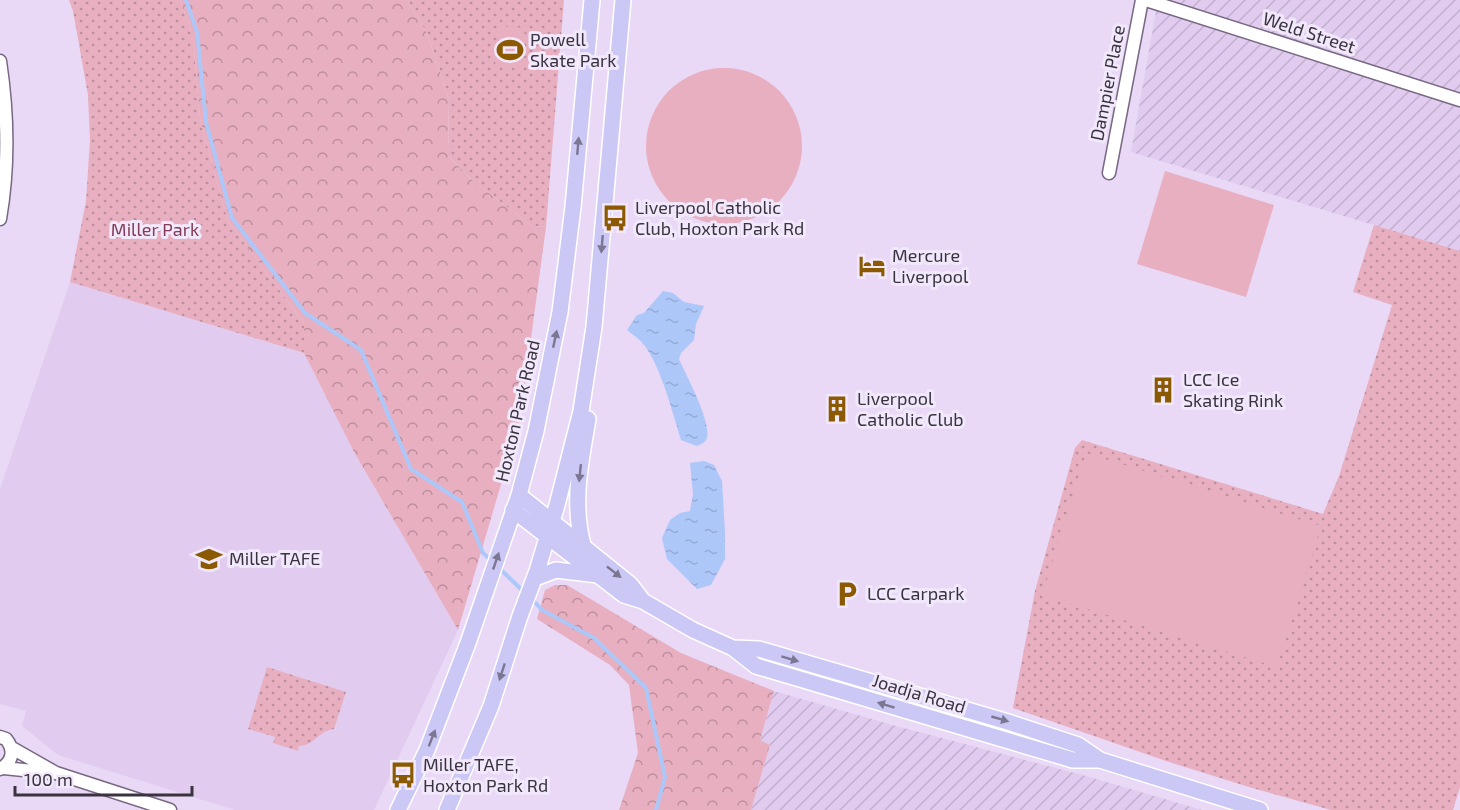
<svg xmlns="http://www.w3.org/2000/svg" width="1460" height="810" viewBox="0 0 1460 810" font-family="'Exo 2',sans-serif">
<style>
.built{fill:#e1ccf0}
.industrial{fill:url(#industrial-furrows)}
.grass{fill:url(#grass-dots)}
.forest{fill:url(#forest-crowns)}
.pitch{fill:#e8afc0}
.water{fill:url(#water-ripples)}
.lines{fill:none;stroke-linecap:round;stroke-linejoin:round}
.stream{stroke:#acc7f8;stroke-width:4}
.minor-casing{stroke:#786883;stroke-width:15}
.major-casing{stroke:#fff;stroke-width:18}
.minor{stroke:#fff;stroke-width:12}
.major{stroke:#cbc8f5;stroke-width:15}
.oneway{fill:#7b7691}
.labels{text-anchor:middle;stroke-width:6;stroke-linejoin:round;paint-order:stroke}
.street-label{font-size:18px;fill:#3a333f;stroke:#f2e8fb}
.poi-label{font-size:18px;fill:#3a333f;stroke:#f2e8fb;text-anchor:start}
.park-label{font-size:18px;fill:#843b55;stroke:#f2e8fb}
</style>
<defs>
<pattern id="industrial-furrows" width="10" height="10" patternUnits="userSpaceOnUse" patternTransform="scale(1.5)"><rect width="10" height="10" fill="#e1ccf0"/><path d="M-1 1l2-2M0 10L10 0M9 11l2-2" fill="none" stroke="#c2b0cf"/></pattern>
<pattern id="grass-dots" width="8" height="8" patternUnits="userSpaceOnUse" patternTransform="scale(1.5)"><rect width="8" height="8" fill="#e8afc0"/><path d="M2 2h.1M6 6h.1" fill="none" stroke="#bd8f9d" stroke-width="1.8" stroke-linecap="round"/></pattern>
<pattern id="forest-crowns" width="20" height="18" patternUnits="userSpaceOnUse" patternTransform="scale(1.5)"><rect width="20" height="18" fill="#e8afc0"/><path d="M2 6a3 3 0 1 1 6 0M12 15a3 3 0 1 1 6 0" fill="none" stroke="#bd8f9d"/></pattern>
<pattern id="water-ripples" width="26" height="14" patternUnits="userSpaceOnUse" patternTransform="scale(1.5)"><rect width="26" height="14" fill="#acc7f8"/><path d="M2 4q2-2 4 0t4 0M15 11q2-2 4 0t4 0" fill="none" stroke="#95abd6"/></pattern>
</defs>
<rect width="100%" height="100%" fill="#e9d8f6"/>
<path class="built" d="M70,282l234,71 50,99 104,178 -84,180h-139l-177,-55 -36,-29 4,-15 -26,-7v-215z"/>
<path class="industrial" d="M1158,0h302v251l-329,-99z
M774,691l122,35 190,50 116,34h-451l19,-65 -10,-5z"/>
<path class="grass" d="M69,0h111l13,36 7,83 28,102 76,102v30l-234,-71 16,-81 4,-61 -2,-45 -15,-84z
M407,0h157l-18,227 -14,-1 -59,-45 -25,-25 1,-57 -22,-66z
M1374,225l86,26v536l-7,23h-122l-82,-23 -80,-25 -156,-54 22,-117 40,-143 7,-8 241,74 16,-38 53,-171 -39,-13z
M267,667l79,25 -12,37c-16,2 -20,17 -35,17l-1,5 -25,-8 2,-6 -27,-8z"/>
<path class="forest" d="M180,0h227l20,33 22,66 -1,57 25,25 59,45 14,1 -26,193 -62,210 -104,-178 -50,-99v-30l-76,-102 -28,-102 -7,-83z
M555,585h12l114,68 93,38 -14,49 10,5 -19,65h-132l19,-57 -9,-68 -19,-20 -73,-46 8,-29z"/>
<path class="pitch" d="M499,26l26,2 -4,41 -26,-3z
M646 146a78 78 0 1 1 156 0a78 78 0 1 1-156 0Z
M1165,171l109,34 -28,92 -109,-33z
M1086,453l235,73 -44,141 -235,-72z"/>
<path class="water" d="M663,291l10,2 11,9 20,4 -8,18 -2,16 -13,13 -2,6c7,16 32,62 28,78 -1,5 -5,7 -10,9l-16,-6c-9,-29 -19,-70 -36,-94 -5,-7 -12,-11 -18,-16l10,-15 7,-2z
M704,461l10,4 8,16 3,52v26l-14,26 -14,4 -30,-30 -5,-21 8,-18 10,-7 10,-2 3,-17 -3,-31z"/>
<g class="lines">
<path class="stream" d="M186,0l11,32 9,90 26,96 73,95 56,37 50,119 51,33 21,51 10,9
M498,567l27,26
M531,598l11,12 52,28 52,50 19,89 -9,33"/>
<g class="minor-casing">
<path id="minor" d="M1146,0l314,100
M0,61c8,53 9,106 0,158
M1109,173l33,-173
M0,737l6,2c9,11 7,23 -6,30
M12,748l44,25 114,37
M4,768l48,5"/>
</g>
<g class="major-casing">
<path id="major" d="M519,495l111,89 13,17
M513,510l111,85 19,6 50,29 40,18 23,18 317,94h27l160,50
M584,548c-13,-43 -3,-87 4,-129
M535,578l21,-8 42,5
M733,648l26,1 249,73 70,23 22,15
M398,810l29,-60 41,-107 51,-148 17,-64 24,-119 13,-105 19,-207
M447,810l44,-104 29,-90 17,-45 20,-66 24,-94 13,-84 29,-327"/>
</g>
<use href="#minor" class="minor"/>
<use href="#major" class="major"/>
</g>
<defs><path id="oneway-solid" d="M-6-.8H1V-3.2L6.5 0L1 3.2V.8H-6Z" transform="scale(1.5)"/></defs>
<g class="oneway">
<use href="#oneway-solid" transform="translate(578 146) rotate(-85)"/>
<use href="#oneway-solid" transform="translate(602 244) rotate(95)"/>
<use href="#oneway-solid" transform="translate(555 339) rotate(-78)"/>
<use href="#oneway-solid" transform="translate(580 473) rotate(96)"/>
<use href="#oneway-solid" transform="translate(496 561) rotate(-71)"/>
<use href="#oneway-solid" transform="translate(614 572) rotate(38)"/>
<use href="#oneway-solid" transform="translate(790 659) rotate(17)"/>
<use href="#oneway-solid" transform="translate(502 672) rotate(108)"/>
<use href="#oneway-solid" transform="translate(886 705) rotate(-163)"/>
<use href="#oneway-solid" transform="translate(1000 719) rotate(16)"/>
<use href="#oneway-solid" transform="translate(432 738) rotate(-69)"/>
</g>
<defs>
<g id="stadium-bare" transform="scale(2.07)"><path d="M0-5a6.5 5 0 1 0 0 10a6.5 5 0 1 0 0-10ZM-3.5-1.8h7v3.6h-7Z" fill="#8a5901" stroke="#f2e8fb" stroke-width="2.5" paint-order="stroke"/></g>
<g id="bus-bare" transform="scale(2.07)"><path d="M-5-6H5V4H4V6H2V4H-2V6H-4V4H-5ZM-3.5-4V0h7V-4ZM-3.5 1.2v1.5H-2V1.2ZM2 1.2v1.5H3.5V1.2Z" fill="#8a5901" stroke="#f2e8fb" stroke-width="2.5" paint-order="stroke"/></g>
<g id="hotel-bare" transform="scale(2.07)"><path d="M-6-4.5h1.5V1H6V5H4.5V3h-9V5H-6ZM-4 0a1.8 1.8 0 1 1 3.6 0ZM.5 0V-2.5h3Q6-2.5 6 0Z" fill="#8a5901" stroke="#f2e8fb" stroke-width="2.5" paint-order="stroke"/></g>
<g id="building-bare" transform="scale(2.07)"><path d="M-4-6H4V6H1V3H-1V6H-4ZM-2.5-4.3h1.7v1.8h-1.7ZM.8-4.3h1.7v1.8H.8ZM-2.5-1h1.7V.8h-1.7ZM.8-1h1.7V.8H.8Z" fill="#8a5901" stroke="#f2e8fb" stroke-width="2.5" paint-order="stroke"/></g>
<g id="university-bare" transform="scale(2.07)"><path d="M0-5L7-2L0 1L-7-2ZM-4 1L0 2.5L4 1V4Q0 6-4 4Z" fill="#8a5901" stroke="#f2e8fb" stroke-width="2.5" paint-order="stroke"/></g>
<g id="parking-bare" transform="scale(2.07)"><path d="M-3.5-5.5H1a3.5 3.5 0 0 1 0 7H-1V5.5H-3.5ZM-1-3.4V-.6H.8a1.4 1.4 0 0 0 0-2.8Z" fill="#8a5901" stroke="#f2e8fb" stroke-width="2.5" paint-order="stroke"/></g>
</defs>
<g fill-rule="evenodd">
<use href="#stadium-bare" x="510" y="50"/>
<use href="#bus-bare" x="615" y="218"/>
<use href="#hotel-bare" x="872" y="266"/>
<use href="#building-bare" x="1163" y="390"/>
<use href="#building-bare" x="837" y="409"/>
<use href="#university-bare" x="209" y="559"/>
<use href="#parking-bare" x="847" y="594"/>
<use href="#bus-bare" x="403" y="775"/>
</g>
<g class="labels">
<g class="street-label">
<text transform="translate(1309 33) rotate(18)" y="6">Weld Street</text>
<text transform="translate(1108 83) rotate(-79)" y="6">Dampier Place</text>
<text transform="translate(518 411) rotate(-77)" y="6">Hoxton Park Road</text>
<text transform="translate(919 694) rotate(17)" y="6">Joadja Road</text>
</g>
<g class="poi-label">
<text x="530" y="46">Powell<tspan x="530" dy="21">Skate Park</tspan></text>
<text x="635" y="214">Liverpool Catholic<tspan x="635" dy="21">Club, Hoxton Park Rd</tspan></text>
<text x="892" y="262">Mercure<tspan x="892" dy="21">Liverpool</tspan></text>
<text x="1183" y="386">LCC Ice<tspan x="1183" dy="21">Skating Rink</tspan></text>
<text x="857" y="405">Liverpool<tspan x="857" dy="21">Catholic Club</tspan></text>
<text x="229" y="565">Miller TAFE</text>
<text x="867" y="600">LCC Carpark</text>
<text x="423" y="771">Miller TAFE,<tspan x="423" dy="21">Hoxton Park Rd</tspan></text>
</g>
<g class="park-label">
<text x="155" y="236">Miller Park</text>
</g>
</g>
<path d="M15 786v9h177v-9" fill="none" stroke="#3a333f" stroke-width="3"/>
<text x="24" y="786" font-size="18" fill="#3a333f" stroke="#f2e8fb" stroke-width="4.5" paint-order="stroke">100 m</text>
</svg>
